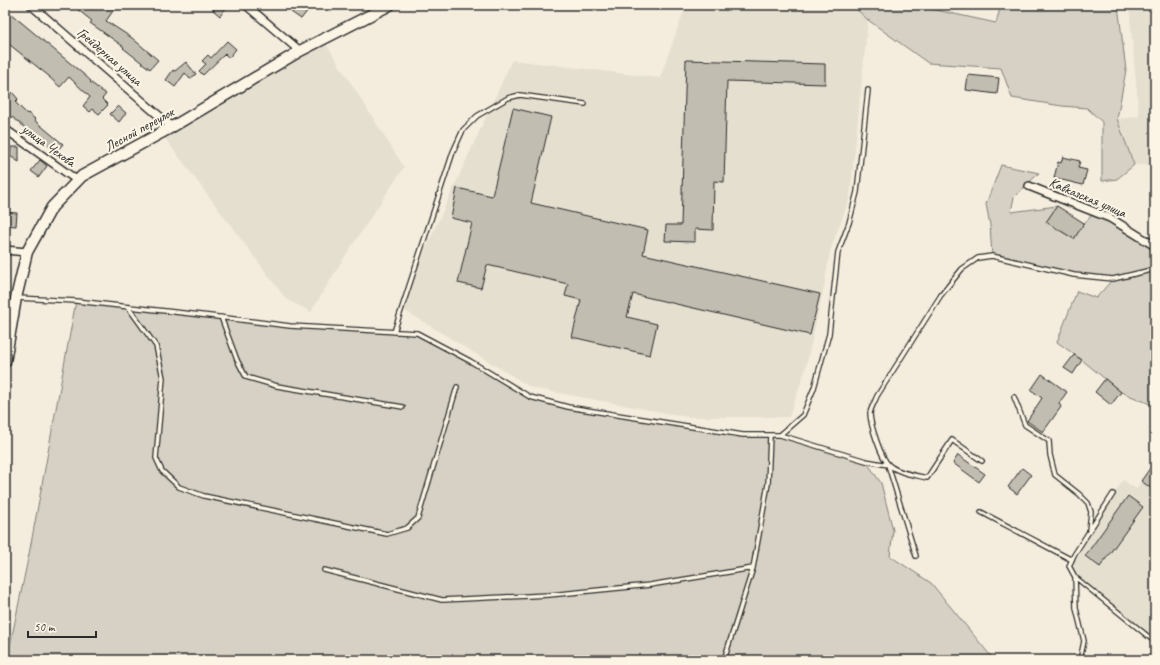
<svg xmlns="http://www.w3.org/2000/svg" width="1160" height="665" viewBox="0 0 1160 665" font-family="Caveat,sans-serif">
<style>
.built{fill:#e5dfd0}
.green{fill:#d6d1c4;stroke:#807e78}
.building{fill:#c2bdb1;stroke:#2b2b2b}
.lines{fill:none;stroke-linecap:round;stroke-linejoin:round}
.lane-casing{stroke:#2b2b2b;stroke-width:6}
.street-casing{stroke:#2b2b2b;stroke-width:10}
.secondary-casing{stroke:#2b2b2b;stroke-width:13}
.lane{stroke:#fcf5e5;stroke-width:3.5}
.street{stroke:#fcf5e5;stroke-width:7}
.secondary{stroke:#fcf5e5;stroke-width:10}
.labels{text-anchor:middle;stroke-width:4;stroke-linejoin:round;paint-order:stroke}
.street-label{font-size:14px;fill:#2b2b2b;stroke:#fcf5e5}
</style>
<rect width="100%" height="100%" fill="#f4edde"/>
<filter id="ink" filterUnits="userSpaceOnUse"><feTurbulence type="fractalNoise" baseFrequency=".025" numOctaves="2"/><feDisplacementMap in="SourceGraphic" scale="8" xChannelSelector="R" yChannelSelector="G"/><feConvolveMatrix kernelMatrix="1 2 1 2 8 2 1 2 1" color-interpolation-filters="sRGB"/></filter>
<g filter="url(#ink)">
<path class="built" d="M686,5h166l16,15 -18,177 -20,54 -5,31 -20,89 -16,46h-102l-155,-29 -133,-81 113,-247 148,18z
M1129,5h26v160h-21l-17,-46 22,-3z
M323,39l81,128 -64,97 -29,48 -25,-13 -125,-166z
M1155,461v171l-4,6 -76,-61 -6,-11 5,-11 49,-75 13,9z"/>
<path class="green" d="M852,5h61l83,18 5,-18h117l8,65 -9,49 17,46 -17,14 -15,2v-59l-15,-14 -25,-2 -50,-8 -11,-30 -73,-5 -60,-43z
M1001,165l38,8 -25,24 -3,15 46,-6 -10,16 27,17 10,-16 12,-11 59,34v160l-34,-14 -39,-32 -25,-18 20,-51 19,7 16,-18 -38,-5 -82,-19 -2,-31 -4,-21z
M76,301l214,25 127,7 53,28 60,36 38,10 175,28h37l86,26 15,22 12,47 -3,26 41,27 63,77h-987l23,-111z"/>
<path class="building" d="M72,5h39l4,3 -9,13 26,17 26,22 -8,9 -27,-21 1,-1 -34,-24 2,-2z
M216,5h12l-8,11 -7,-6z
M296,5h16l-11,14 -10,-7z
M10,13l72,60 9,8 -1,1 16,12 -4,5 6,6 -9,9 -6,-5 -3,3 -7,-6 7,-9 -21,-20 -9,10 -11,-10h1l-45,-36v-22z
M227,41l9,8 -7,9 -4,-4 -22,21 -4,-4 7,-7 -4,-3 6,-6 3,3z
M686,60l139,4v20l-98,-3 -3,101 -10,-1 -1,49 -18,-1v13l-30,-1 1,-16h15z
M186,62l10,12 -6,5 -5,-6 -10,14 -9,-7 7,-10 2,1z
M968,75l31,3 -2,16 -31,-4z
M12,92l6,7 -3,3 12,12 1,-1 7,6 -1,1 29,24 -7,8 -14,-12 -1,1 -29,-24 -2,1 -5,-6v-13z
M118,106l8,7 -7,9 -9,-8z
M513,108l38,9 -20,86 117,27 -5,24 177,40 -10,41 -177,-41 -6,23 30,7 -7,31 -78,-18 9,-37 -16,-4 3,-12 -81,-19 -6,23 -23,-5 14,-60 -21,-5 6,-30 35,8z
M11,147h8v15l-9,-6z
M1063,157l17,4 -2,7 9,2 -4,15 -29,-7 4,-16 3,1z
M40,160l7,6 -8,11 -8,-6z
M1057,206l27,17 -10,16 -28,-17z
M5,212l12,1 -1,13 -11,-1z
M1074,355l8,5 -9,14 -9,-6z
M1042,374l25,18 -8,11 2,4 -18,25 -16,-11 15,-23 -11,-8z
M1105,379l16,13 -10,13 -16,-13z
M958,455l27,19 -6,8 -26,-19z
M1155,461v30l-14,-10z
M1022,468l9,7 -14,19 -9,-7z
M1128,496l15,11 -43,60 -15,-11z"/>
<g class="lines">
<g class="lane-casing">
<path id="lane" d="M17,298l59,3 134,15 80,10 127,7 53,28 60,36 38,10 175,28h37l23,-20 11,-27 15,-54 9,-82 11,-29 8,-31 11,-102
M128,307l28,39 7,32 -7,80 6,13 17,16 25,9 183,38 20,-6 11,-10 39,-131
M221,317l16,43 9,17 31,9 126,21
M394,332l59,-180 10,-22 14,-14 31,-18 12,-3 65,9
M1014,397l11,28 24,16 1,14 5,20 24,19 9,9 3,9 -2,18
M780,435l86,26 22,4 28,91
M982,461l-30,-21 -25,38c-12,-3 -29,-5 -38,-13 -8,-7 -19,-41 -19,-52 1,-5 5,-12 7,-17l64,-101 21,-26 16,-11 14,-2 82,19 39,4 38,-9 4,-3
M1113,494l-39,61 -5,11 6,11 80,65
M981,512l91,48
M324,570l118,30 107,-5 101,-10 103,-17
M1075,577l1,31 8,33 -4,19
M724,660l29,-92 15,-84 2,-49"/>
</g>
<g class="street-casing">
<path id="street" d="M31,5l141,122
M246,5l54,46
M5,129l73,52
M1029,186l81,32 45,28
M5,250l22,2"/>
</g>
<g class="secondary-casing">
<path id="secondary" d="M5,362l11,-64 11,-46 25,-45 30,-31 90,-49 128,-76 90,-46"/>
</g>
<use href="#lane" class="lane"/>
<use href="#street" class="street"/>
<use href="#secondary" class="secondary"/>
</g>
</g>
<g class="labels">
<g class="street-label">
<text transform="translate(110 56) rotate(41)" y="5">Грейдерная улица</text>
<text transform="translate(139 129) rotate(-29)" y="5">Лесной переулок</text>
<text transform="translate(49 145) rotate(36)" y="5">улица Чехова</text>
<text transform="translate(1088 197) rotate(23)" y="5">Кавказская улица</text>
</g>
</g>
<rect width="1160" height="665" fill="none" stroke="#fcf5e5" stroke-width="20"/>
<rect x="10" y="10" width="1140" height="645" fill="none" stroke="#2b2b2b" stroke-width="1.5" filter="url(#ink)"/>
<path d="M28 631v6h68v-6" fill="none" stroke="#2b2b2b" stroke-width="2"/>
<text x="34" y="631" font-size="12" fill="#2b2b2b" stroke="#fcf5e5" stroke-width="3" paint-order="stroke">50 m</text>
</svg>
